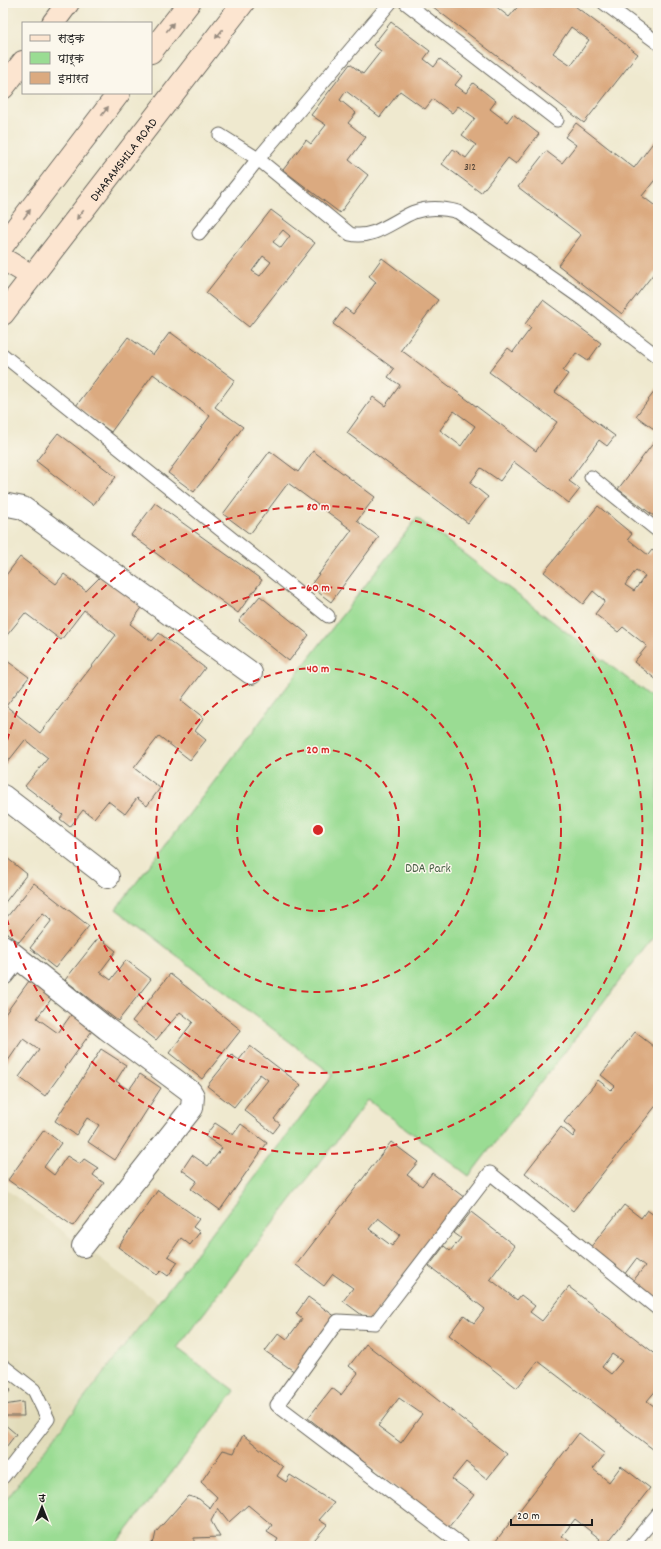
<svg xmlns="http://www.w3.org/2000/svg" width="661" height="1549" viewBox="0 0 661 1549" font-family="Dekko,'Playpen Sans Deva',sans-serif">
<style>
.built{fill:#e2dcba}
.green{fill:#9adc93;stroke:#5b7c58}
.building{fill:#dbaa80;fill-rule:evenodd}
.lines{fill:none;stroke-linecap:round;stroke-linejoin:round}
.lane-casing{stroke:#66645b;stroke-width:15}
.street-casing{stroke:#66645b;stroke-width:24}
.secondary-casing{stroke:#66645b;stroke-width:24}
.lane{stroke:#fff;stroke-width:13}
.street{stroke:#fff;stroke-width:22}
.secondary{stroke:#fce5d0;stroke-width:22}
.oneway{fill:#978b7f}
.ring{fill:none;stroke:#d62828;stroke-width:2;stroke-dasharray:7 5}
.labels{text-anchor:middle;stroke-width:3;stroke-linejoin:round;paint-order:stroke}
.number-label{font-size:11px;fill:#4c4035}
.street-label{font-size:13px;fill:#1c1c1c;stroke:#fbf7ec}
.park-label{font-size:13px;fill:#485f46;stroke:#fbf7ec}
.centre{fill:#d62828;stroke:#fbf7ec;stroke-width:2}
.ring-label{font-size:12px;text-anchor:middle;font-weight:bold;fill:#d62828;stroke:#fbf7ec;stroke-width:3;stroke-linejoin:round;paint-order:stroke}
</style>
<rect width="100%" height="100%" fill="#fbf7ec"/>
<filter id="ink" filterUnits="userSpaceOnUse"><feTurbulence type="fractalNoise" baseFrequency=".025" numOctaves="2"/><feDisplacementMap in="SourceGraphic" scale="8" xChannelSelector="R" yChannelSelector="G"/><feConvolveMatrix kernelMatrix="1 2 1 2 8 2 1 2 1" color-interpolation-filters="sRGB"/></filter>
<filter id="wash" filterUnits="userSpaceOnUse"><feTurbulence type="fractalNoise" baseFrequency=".012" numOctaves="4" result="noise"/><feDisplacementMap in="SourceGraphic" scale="16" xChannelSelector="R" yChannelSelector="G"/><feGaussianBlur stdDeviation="0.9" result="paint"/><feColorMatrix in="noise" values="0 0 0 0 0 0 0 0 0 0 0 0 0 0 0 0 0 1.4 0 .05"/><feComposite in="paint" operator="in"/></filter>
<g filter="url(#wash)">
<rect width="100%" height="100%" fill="#efe9cf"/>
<path class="built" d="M3,1187l155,115 -155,202z"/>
<path class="green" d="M417,518l241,184v229l-189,245 -101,-76 -191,248 58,43 -120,155h-112v-42l330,-429 -217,-166z"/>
<g id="blocks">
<path class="building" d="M428,3h68l-2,2 15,12 12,-14h50l67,51 -54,69zM571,27l18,13 -18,25 -18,-12z
M391,22l39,29 -6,8 10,8 6,-8 22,17 -7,9 11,8 7,-10 23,18 -6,8 17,13 6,-8 26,20 -23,30 -8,-6 -27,35 -39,-29 11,-15 13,9 10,-13 -14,-10 13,-17 -17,-12 -6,7 -19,-14 -8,10 -25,-18 -20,26 -34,-26 -6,9 16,13 -8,10 18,14 -17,23 19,15 -28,38 -57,-43 23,-30 5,4 15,-19 -15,-10 39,-51 13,10 18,-23 -8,-6z
M576,123l58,45 24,-32v40l-16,20 16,12v60l-36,46 -64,-49 23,-30 -63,-48 28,-36 16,12 14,-18 -11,-8z
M271,210l44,33 -66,84 -43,-34zM283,230l7,6 -9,12 -8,-6zM263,256l8,6 -11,14 -8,-5z
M382,258l56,42 -37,50 135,101 21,-29 -68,-50 19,-24 5,4 18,-24 -6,-4 18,-24 58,43 -13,18 -12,-8 -13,18 5,3 -13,18 60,44 -8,10 -8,-6 -30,41 11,8 -11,14 -55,-41 -14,19 -19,-13 -11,15 18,14 -20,26 -121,-90 26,-36 12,9 15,-21 -12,-8 6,-8 -61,-45 12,-16 8,6 23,-32 -7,-6zM454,411l21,15 -14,20 -21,-16z
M170,332l65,48 -20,27 28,20 -49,65 -26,-19 42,-57 -57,-42 -42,58 -35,-26 52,-69 25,18z
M658,387v45l-22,-16z
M58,433l58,44 -23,28 -57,-44z
M658,437v82l-40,-30z
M270,451l28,21 15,-21 62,46 -18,24 22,16 -48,65 -21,-16 42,-56 -64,-47 -38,51 -27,-20z
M155,503l107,77 -24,33 -107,-78z
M598,506l34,28 -4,5 20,16 4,-5 6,5v126l-24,-19 13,-16 -24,-19 -5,5 -23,-18 10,-13 -12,-10 -10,13 -39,-32zM636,570l9,6 -11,15 -9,-6z
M20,557l36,27 8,-10 22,17 17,-17 41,31 -14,19 22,17 7,-8 46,35 -24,32 23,18 -9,13 11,9 -16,20 -31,-24 -25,32 26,20 -13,18 -10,-8 -12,16 -17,-13 -14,17 -11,-8 -13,17 -10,-8 3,-4 -38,-29 23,-28 -23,-18 -22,28v-110l26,19 -23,29 34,27 76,-98 -32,-25 -23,30 -36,-27 -22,27v-61z
M260,596l49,39 -20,26 -50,-40z
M7,858l20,16 -24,31v-42z
M34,883l55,43 -34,42 -25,-20 22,-28 -9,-7 -24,29 -16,-12v-8z
M99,937l17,14 -16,21 11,8 15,-20 25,19 -33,42 -53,-41z
M170,974l71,56 -39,49 -33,-26 24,-31 -13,-10 -24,28 -24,-19z
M29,981l23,17 -15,20 21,15 15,-21 21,16 -49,68 -26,-19 20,-27 -16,-11 -20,29v-51z
M635,1032l23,18v53l-85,108 -48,-38 36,-46 12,10 3,-5 -12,-10 34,-42 13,10 4,-4 -14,-11z
M250,1046l51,39 -27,34 6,5 -7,9 -29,-23 24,-30 -8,-6 -26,33 -27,-21 25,-31 7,5z
M101,1049l25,16 -10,16 13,9 11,-16 21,14 -46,72 -27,-18 11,-17 -12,-7 -11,17 -21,-14z
M215,1123l18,12 8,-11 26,19 -47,67 -29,-21 6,-8 -15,-11 10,-15 16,11 14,-18 -17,-12z
M44,1130l17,13 -17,24 10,8 13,-19 13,8 4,-5 14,9 -5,7 11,8 -31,43 -65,-46z
M391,1142l27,20 -11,13 15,11 10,-13 33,25 -95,123 -27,-20 10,-13 -20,-14 -9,12 -28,-21zM378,1218l22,17 -8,11 -23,-17z
M158,1190l41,29 -6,8 7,5 -10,13 -9,-7 -13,18 10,6 -10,14 -7,-5 -4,4 -39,-28z
M624,1205l17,13 6,-8 11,8v83l-25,-20 12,-15 -9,-7 -12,16 -34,-27z
M471,1212l44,34 -25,33 27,21 4,-5 14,11 -5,6 12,9 27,-34 89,69v32l-11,13 11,8v44l-120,-92 -21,27 -68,-53 15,-20 10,8 11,-14 -56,-43 15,-20 6,5 11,-13 -7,-5zM612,1354l10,7 -11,13 -9,-7z
M308,1297l28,20 -41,55 -30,-21 14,-18 8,6 15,-20 -6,-5z
M366,1344l141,110 -20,25 -21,-17 -14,17 22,16 -26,33 -140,-110 24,-30 9,7 17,-22 -9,-7zM399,1398l23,16 -21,29 -23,-17z
M3,1384l8,6 -8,9z
M3,1401l1,4 19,-3 1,14h-19l-2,5z
M3,1423l13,11 -13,17z
M579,1433l26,21 -12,15 16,13 12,-16 29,22 -45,58h-11l6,-7 -25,-20 -13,17 14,10h-84z
M243,1435l40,32 -6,9 9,6 4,-7 44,28 -15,17 8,5 -18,21h-35l4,-7 -11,-7 5,-7 -24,-20 -19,17 -11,-14 -7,13 9,16 -26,1v8h-45l5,-5 2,-9 32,-36 11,3 11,9 7,-11 -16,-15 22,-32 11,3z"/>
</g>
</g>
<g filter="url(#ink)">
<use href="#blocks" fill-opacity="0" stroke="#66645b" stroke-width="1"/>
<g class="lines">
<g class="lane-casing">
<path id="lane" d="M390,3l-132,156 92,75c23,6 44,-14 64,-22 14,-5 30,-4 44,0l126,88 74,57
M406,3l151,117
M604,3l54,40
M199,233l59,-74 -38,-24
M3,355l325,261
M591,477l67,54
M3,1366l31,24 14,29 -45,58
M463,1546l-186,-141 61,-84 37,2 115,-150 168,136
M631,1546l27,-32"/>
</g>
<g class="street-casing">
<path id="street" d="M3,504l20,4 228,165
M3,796l105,81
M3,946l104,83 83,62 3,5 -1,12 -109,138
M3,974l13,-17"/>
</g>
<g class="secondary-casing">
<g id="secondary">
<path d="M53,23l15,-20"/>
<path d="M151,52l38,-49"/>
<path d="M3,88l20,-26"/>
<path d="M3,245l116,-152"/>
<path d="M3,259l29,17"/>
<path id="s1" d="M3,314l240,-311"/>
</g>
</g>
<use href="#lane" class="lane"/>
<use href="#street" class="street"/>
<use href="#secondary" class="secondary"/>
</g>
<defs><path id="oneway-solid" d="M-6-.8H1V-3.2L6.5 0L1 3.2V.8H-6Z"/></defs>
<g class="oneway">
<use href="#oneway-solid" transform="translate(170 27) rotate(-52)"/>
<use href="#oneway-solid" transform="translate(219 34) rotate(128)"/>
<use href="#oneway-solid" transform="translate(105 111) rotate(-53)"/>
<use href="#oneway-solid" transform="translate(27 214) rotate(-53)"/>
<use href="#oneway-solid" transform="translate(80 215) rotate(128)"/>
</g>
</g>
<g class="ring">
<circle cx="318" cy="830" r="81"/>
<circle cx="318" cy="830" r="162"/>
<circle cx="318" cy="830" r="243"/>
<path d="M4 752A324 324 0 1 1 4 908"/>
</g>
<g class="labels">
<g class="number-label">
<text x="470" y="170">312</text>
</g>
<g class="street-label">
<text dy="5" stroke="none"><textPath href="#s1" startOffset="196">DHARAMSHILA ROAD</textPath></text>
</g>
<g class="park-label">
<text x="428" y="872">DDA Park</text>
</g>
</g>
<circle cx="318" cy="830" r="6" class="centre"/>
<g class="ring-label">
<text x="318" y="510">80 m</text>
<text x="318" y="591">60 m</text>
<text x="318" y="672">40 m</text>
<text x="318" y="753">20 m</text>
</g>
<rect width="661" height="1549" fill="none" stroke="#fbf7ec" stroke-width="16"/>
<rect x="22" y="22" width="130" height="72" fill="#fbf7ec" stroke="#a29f99"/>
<rect x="30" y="35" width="20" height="6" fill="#fce5d0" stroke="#a29f99"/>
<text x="58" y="42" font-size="12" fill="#1c1c1c">सड़क</text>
<rect x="30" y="52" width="20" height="12" fill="#9adc93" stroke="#a29f99"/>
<text x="58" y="62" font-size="12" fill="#1c1c1c">पार्क</text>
<rect x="30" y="72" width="20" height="12" fill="#dbaa80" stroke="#a29f99"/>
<text x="58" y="82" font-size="12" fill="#1c1c1c">इमारत</text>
<g transform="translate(42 1507)" stroke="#fbf7ec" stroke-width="3" paint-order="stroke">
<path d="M0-3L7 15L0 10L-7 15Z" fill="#1c1c1c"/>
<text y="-6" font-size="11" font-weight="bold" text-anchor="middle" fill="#1c1c1c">उ</text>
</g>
<path d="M511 1519v6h81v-6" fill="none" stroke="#1c1c1c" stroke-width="2"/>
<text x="517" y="1519" font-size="12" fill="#1c1c1c" stroke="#fbf7ec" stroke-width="3" paint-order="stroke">20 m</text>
</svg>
